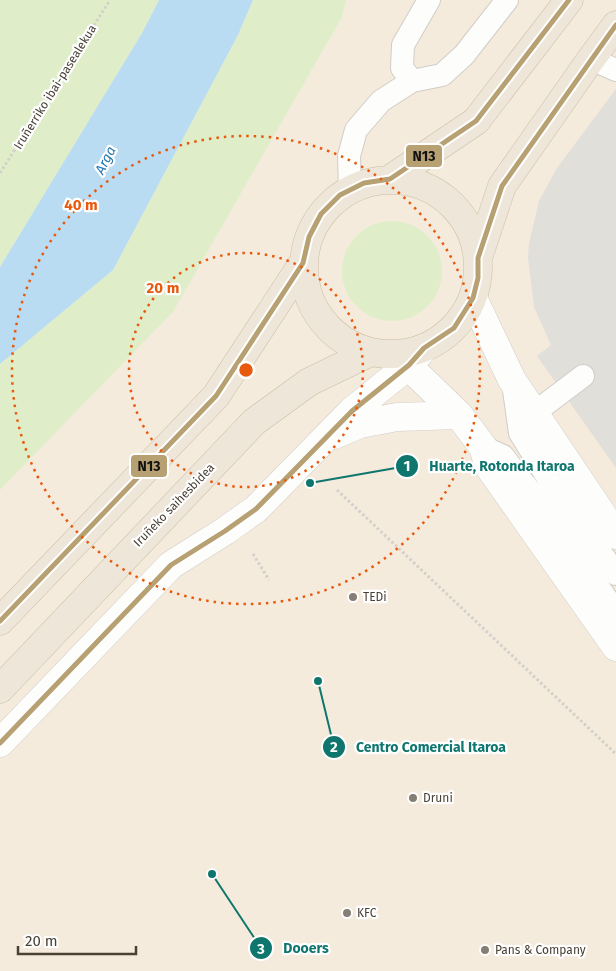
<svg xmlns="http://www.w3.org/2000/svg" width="616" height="971" viewBox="0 0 616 971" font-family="'Fira Sans',sans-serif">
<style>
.commercial{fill:#f5ebdc}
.green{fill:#dfeec9}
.parking{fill:#e1dfda}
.water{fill:#b9dcf2}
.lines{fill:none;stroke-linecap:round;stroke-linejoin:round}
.lane-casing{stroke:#d0cdc8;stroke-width:24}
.street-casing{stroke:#d0cdc8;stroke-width:29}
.highway-casing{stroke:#ccbda4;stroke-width:29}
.path{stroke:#d2d0ca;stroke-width:3;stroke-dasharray:2.5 2.5;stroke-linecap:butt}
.lane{stroke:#fdfdfc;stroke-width:22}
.street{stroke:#fdfdfc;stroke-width:28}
.highway{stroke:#ede6d9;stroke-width:28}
.bus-1-casing{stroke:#fff;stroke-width:9}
.bus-1{stroke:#b7a173;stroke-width:5}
.ring{fill:none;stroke:#e8590c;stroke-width:2.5;stroke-dasharray:2.5 5}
.poi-dot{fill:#847e75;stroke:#fff;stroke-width:2}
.labels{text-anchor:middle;stroke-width:4.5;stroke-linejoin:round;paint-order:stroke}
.street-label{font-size:12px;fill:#494136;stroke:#fff}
.poi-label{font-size:12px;fill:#494136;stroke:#fff;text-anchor:start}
.water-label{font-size:14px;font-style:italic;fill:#2679b3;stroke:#fff}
.centre{fill:#e8590c;stroke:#fff;stroke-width:2.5}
.ring-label{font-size:15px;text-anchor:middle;font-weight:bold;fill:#e8590c;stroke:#fff;stroke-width:4.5;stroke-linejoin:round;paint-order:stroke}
.leader{fill:none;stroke:#0f766e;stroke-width:2}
.callout-dot{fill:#0f766e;stroke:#fff;stroke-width:2}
.mark-label{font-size:15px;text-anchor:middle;font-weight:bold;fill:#fff}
.callout-label{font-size:14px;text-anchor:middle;font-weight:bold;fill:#0f766e;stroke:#fff;stroke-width:4.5;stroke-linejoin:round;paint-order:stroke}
.line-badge{stroke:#fff;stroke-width:2}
.pale-badge-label{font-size:14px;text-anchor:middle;font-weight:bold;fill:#111}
</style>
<rect width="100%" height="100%" fill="#f2f0ea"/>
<path class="commercial" d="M346,0h270v971h-616v-481l173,-178 169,-295z"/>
<path class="green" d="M0,0h159l-17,33 -142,234z
M253,0h93l-4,17 -169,295 -173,178v-126l113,-94 125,-235z
M342 271a50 50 0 1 1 100 0a50 50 0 1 1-100 0Z"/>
<path class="parking" d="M616,89v379l-79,-112 14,-11 -17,-38 -6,-49 1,-15 10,-42 18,-33z"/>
<path class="water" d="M159,0h94l-15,35 -125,235 -113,94v-97l142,-234z"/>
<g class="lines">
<g class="lane-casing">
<path id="lane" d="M591,59l25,11
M412,81l-10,-13 1,-23 26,-45
M350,190l-1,-34 7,-26 25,-29 31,-20 30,-6 22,-20 43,-55
M513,383l7,50 29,47 67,94
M534,413l49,-37
M483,447l20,9 37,48 76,108"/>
</g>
<g class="street-casing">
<path id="street" d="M473,298l39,82 104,155
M397,355l62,60 24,32 6,20 127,180
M334,435l26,-11 37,-7 62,-2
M0,743l171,-178 54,-34 31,-22 96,-98 57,-46 15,-17"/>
</g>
<g class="highway-casing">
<path id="highway" d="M390,179l86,-58 93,-121
M304 267a87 87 0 1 1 174 0a87 87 0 1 1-174 0Z
M478,258l24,-72 89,-127 25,-34
M0,621l216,-225 87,-133
M0,689l254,-267 55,-40 62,-30"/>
</g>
<path class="path" d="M0,173l110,-173
M337,490l279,264
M253,554l16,26"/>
<use href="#lane" class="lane"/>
<use href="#street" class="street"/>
<use href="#highway" class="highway"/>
<g class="bus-1-casing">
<path id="bus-1" d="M0,621l216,-225 87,-133 6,-26 12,-23 19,-19 24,-12 26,-4 86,-58 93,-121
M0,743l171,-178 54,-34 31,-22 96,-98 57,-46 15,-17 30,-20 19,-30 5,-20v-20l24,-72 114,-161"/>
</g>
<use href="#bus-1" class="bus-1"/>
</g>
<g class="ring">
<circle cx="246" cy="370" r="117"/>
<circle cx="246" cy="370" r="234"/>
</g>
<g class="poi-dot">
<circle cx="353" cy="597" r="5"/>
<circle cx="413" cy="798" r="5"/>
<circle cx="347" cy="913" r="5"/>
<circle cx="485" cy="950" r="5"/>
</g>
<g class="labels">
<g class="street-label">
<text transform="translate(55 87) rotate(-58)" y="4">Iruñerriko ibai-pasealekua</text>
<text transform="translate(174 505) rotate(-46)" y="4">Iruñeko saihesbidea</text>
</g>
<g class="poi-label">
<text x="363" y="601">TEDi</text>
<text x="423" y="802">Druni</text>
<text x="357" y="917">KFC</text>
<text x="495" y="954">Pans &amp; Company</text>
</g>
<g class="water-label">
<text transform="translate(105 160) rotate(-63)" y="5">Arga</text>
</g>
</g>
<circle cx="246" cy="370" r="8" class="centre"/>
<g class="ring-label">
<text x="81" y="210">40 m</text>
<text x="163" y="293">20 m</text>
</g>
<path class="leader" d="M310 483L407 466M318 681L334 747M212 874L261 948"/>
<g class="callout-dot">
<circle cx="310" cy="483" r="5"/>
<circle cx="318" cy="681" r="5"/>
<circle cx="212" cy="874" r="5"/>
<circle cx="407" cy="466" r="12"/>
<circle cx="334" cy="747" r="12"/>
<circle cx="261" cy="948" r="12"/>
</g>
<g class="mark-label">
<text x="407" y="471">1</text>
<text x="334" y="752">2</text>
<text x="261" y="954">3</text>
</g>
<g class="callout-label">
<text x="502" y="471">Huarte, Rotonda Itaroa</text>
<text x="431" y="752">Centro Comercial Itaroa</text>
<text x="306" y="953">Dooers</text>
</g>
<g class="line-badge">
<rect x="405" y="144" width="38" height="24" rx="5" fill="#b7a173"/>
<rect x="130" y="454" width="38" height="24" rx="5" fill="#b7a173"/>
</g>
<g class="pale-badge-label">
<text x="424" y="161">N13</text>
<text x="149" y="471">N13</text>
</g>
<path d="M18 946v8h118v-8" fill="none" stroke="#494136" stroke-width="2.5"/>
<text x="25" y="946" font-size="15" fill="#494136" stroke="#ffffff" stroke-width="4" paint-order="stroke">20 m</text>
</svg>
